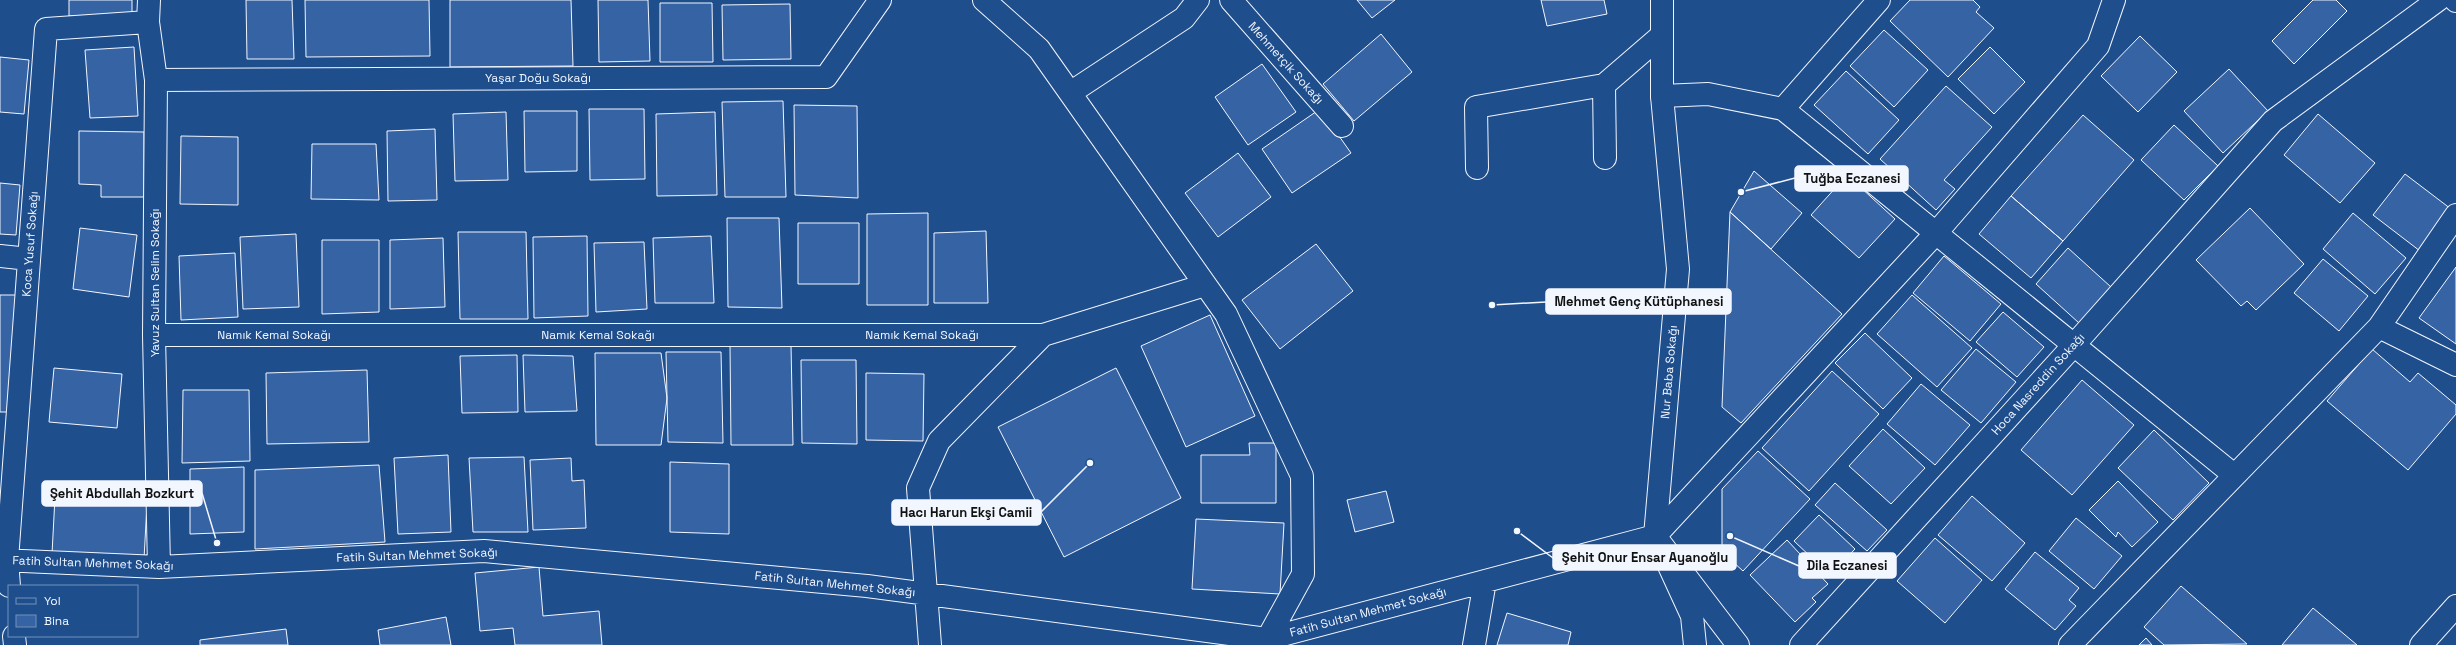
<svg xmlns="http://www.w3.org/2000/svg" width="2456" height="645" viewBox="0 0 2456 645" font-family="'Space Grotesk',sans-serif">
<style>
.building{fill:#3563a3;stroke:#f2f6ff}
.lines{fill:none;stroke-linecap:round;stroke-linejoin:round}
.minor-casing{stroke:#f2f6ff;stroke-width:24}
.major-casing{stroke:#f2f6ff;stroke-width:24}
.minor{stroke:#1f4e8c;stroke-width:22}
.major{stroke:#1f4e8c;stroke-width:22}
.labels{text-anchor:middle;stroke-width:3;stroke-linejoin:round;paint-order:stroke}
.street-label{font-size:12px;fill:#f2f6ff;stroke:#1f4e8c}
.leader{fill:none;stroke:#f2f6ff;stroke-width:1.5}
.callout-dot{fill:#f2f6ff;stroke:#1f4e8c;stroke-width:1.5}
.callout{fill:#f2f6ff;stroke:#f2f6ff;stroke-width:1.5}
.callout-label{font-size:13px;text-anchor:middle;font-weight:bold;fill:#111}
</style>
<rect width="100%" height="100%" fill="#1f4e8c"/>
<path class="building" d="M69,0h63v16h-63z
M246,0h46l2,59h-47z
M305,0h124l1,56 -124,1z
M450,0h121l2,66 -123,1z
M598,0h50l2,61 -51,1z
M1357,0h38l-23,18z
M1541,0h63l3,14 -60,12z
M1910,0h63l7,7 -4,5 18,16 -46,49 -58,-56z
M2313,0h23l11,11 -53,53 -22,-23z
M660,3h52l1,59h-53z
M790,4l1,55 -68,1 -1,-55z
M1884,30l44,40 -34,37 -44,-41z
M1381,34l31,38 -58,49 -31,-37z
M2140,36l37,36 -39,40 -37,-36z
M134,47l4,69 -48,2 -5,-68z
M1990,47l35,35 -31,32 -36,-35z
M0,57l29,3 -5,54 -24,-2z
M1262,64l34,48 -48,33 -33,-48z
M2229,69l39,42 -45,42 -39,-42z
M1846,71l53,49 -31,34 -54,-49z
M1946,86l46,41 -48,53 11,9 -19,21 -56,-51z
M783,101l3,96h-61l-3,-95z
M794,105l63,1 1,92 -63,-3z
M589,109h55l1,70 -55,1z
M1320,109l31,44 -59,40 -30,-44z
M524,111h53v60l-52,1z
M506,112l2,68 -53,1 -2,-67z
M715,112l2,83 -60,1 -1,-82z
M2318,114l57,49 -35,40 -56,-48z
M2083,115l51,45 -71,81 -52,-45z
M2174,125l44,41 -34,34 -43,-40z
M435,129l2,71 -49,1 -1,-70z
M79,131l65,1v65h-43v-12l-22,-1z
M181,136l57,1v68l-58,-1z
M312,144h64l3,56 -68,-1z
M1238,153l33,44 -53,40 -33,-44z
M1754,171l48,42 -31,36 -41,-37z
M2405,174l46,35 -31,42 -47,-36z
M1847,175l48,44 -36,39 -48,-43z
M0,183l20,2 -4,50 -16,-1z
M2011,196l52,45 -32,37 -52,-44z
M2250,208l54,56 -48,46 -9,-9 -6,5 -45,-46z
M1730,212l112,102 -101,109 -19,-16z
M928,213v92h-61v-91z
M2353,213l53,45 -31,36 -52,-45z
M727,218h52l3,90 -54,-1z
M798,223h61v61h-61z
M80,228l57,7 -8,62 -56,-8z
M986,231l2,72h-54v-70z
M458,232h68l2,87h-68z
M296,234l3,73 -56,2 -3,-72z
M587,236l1,80 -54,2 -1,-81z
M711,236l3,67h-59l-2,-65z
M443,238l2,69 -55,2v-69z
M322,240h57v72l-57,2z
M644,242l3,67 -51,3 -2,-69z
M1316,244l37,47 -73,58 -38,-49z
M2068,248l43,39 -32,36 -43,-39z
M235,253l3,64 -57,3 -2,-64z
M1944,256l57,48 -31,37 -57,-48z
M2323,259l45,37 -29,35 -45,-38z
M2456,267v77l-37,-26z
M0,295h16l-6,117h-10z
M1912,295l60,53 -35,39 -60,-53z
M2003,312l41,35 -27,30 -41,-35z
M1210,315l45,101 -69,31 -45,-101z
M1865,333l47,45 -29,31 -48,-46z
M730,345h61l2,100h-62z
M1976,349l40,33 -35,41 -40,-33z
M2372,349l38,33 8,-9 38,32v9l-48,56 -81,-69z
M666,352h55l2,91 -55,-1z
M595,353h66l6,45 -6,47h-65z
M517,355l1,57 -56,1 -2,-57z
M523,355l50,1 4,55 -52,1z
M801,360h55l1,84 -55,-1z
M54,368l68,6 -5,54 -68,-6z
M1116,368l65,130 -117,59 -66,-130z
M367,370l2,72 -102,2 -1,-71z
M1832,371l47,43 -70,77 -47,-43z
M866,373l58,1 -1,67 -57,-1z
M2082,380l52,45 -62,70 -51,-45z
M1921,384l49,41 -35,40 -48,-41z
M183,390h66l1,71 -68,2z
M1883,429l42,39 -34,36 -42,-38z
M2154,430l55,53 -36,37 -55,-52z
M1249,443h27v60h-75v-48h49z
M1758,451l52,48 -67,72 -21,-19v-63z
M448,455l3,77 -53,2 -4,-76z
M524,457l4,75h-55l-4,-74z
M571,458l1,23 12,-1 2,48 -53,2 -3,-70z
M670,462l59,2v70l-59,-2z
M379,465l6,77 -130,7v-79z
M244,467v65l-54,2v-65z
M2118,481l40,41 -26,25 -14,-15 -2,5 -27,-27z
M1835,483l52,47 -20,21 -52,-46z
M1386,491l8,31 -39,10 -8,-32z
M1972,496l53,47 -33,38 -54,-46z
M55,497l92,7 -3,55 -92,-5z
M1819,515l36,34 -25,26 -36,-34z
M2076,518l46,38 -28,33 -45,-38z
M1196,519l88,4 -4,71 -88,-5z
M1935,538l47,42 -37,43 -48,-42z
M1787,540l41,44 -16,14 4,4 -21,20 -45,-47z
M2035,552l44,36 -10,12 7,6 -21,24 -50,-41z
M539,567l4,49 56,-5 3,34h-87l-2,-17 -33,3 -5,-58z
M2181,586l66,58 -83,1 -20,-18z
M2313,608l44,37h-75z
M1507,613l64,19 -3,13h-71z
M446,617l5,28h-71l-2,-15z
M286,629l2,16h-88v-5z
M2146,638l6,7h-13z"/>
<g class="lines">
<g class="minor-casing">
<path id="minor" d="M149,0l-1,22 8,58 -2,255 5,232
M984,0l55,49 187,265 76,162 1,98 -39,71
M1231,0l111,126
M2455,0l1,1
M156,80l670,-3 54,-77
M1070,93l114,-75 14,-18
M1662,96l46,-2 75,15 451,366
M1783,109l96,-109
M1605,158l-1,-73 58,-50
M1477,168l-1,-61 128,-22
M0,256l29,3
M2379,327l77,-112
M154,335h889
M1655,536l281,-303 162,-187 16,-46
M1664,555l28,61 3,29
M0,560l159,7 325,-16 383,35 400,53 388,-103
M9,586l-2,-26 39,-531 102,-7
M14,636l1,9
M930,645l-12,-157 21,-47 104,-106 162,-50
M1474,645l11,-64
M1801,645l273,-300 199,-224 165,-121
M2070,645l309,-318 77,38
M2421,645l35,-39"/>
</g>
<g class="major-casing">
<path id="major" d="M1662,0v96l16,173 -23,267 83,109"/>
</g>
<use href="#minor" class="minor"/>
<use href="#major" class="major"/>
</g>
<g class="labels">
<g class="street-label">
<text transform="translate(1286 63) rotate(48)" y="4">Mehmetçik Sokağı</text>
<text x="538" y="82">Yaşar Doğu Sokağı</text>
<text transform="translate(30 244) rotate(-86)" y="4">Koca Yusuf Sokağı</text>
<text transform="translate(155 283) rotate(-90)" y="4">Yavuz Sultan Selim Sokağı</text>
<text x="274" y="339">Namık Kemal Sokağı</text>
<text x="598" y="339">Namık Kemal Sokağı</text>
<text x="922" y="339">Namık Kemal Sokağı</text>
<text transform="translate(1669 372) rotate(-85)" y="4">Nur Baba Sokağı</text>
<text transform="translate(2038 384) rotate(-48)" y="4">Hoca Nasreddin Sokağı</text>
<text transform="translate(417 555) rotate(-2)" y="4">Fatih Sultan Mehmet Sokağı</text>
<text transform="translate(93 563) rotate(2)" y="4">Fatih Sultan Mehmet Sokağı</text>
<text transform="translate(835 584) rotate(6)" y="4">Fatih Sultan Mehmet Sokağı</text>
<text transform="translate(1368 612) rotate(-15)" y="4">Fatih Sultan Mehmet Sokağı</text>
</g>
</g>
<path class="leader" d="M1741 192L1795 178M1492 305L1546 302M217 543L202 493M1090 463L1041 512M1517 531L1553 558M1730 536L1799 566"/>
<g class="callout-dot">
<circle cx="1741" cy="192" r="4"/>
<circle cx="1492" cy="305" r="4"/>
<circle cx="217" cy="543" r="4"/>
<circle cx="1090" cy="463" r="4"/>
<circle cx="1517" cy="531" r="4"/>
<circle cx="1730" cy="536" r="4"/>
</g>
<g class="callout">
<rect x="1795" y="166" width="113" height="25" rx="4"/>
<rect x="1546" y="289" width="185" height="25" rx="4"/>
<rect x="42" y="481" width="160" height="25" rx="4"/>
<rect x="892" y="500" width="149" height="25" rx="4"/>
<rect x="1553" y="545" width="183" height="25" rx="4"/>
<rect x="1799" y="553" width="97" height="25" rx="4"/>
</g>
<g class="callout-label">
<text x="1852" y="183">Tuğba Eczanesi</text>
<text x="1639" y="306">Mehmet Genç Kütüphanesi</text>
<text x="122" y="498">Şehit Abdullah Bozkurt</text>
<text x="966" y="517">Hacı Harun Ekşi Camii</text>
<text x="1645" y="562">Şehit Onur Ensar Ayanoğlu</text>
<text x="1847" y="570">Dila Eczanesi</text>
</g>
<rect x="8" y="585" width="130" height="52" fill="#1f4e8c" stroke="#7391ba"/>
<rect x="16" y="598" width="20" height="6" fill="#1f4e8c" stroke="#7391ba"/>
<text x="44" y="605" font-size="12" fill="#f2f6ff">Yol</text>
<rect x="16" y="615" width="20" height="12" fill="#3563a3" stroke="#7391ba"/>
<text x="44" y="625" font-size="12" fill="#f2f6ff">Bina</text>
</svg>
